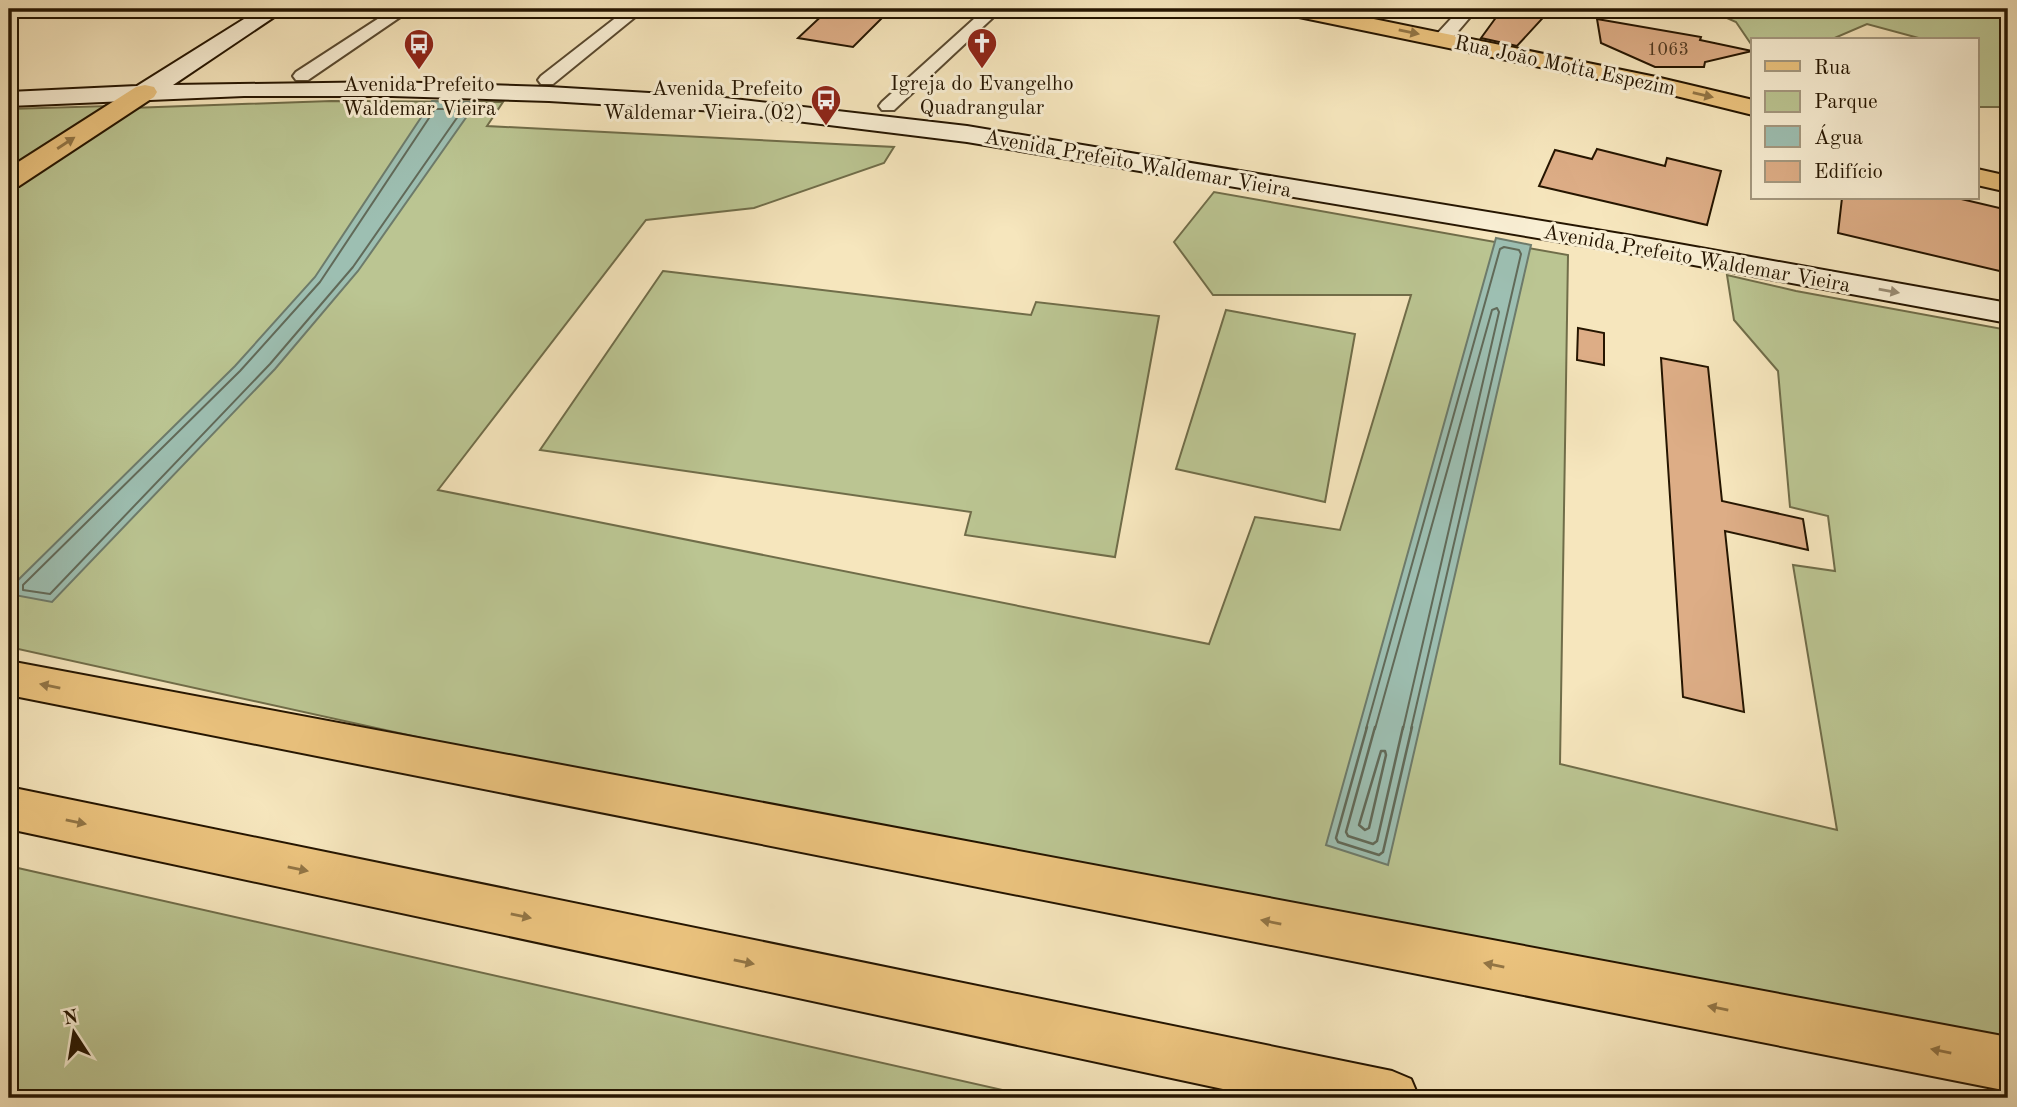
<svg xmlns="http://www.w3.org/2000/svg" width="2017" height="1107" viewBox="0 0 2017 1107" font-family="'Old Standard TT',serif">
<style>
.green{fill:#bbc592;stroke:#706d49;stroke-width:2}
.water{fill:#9dbfb2;stroke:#6d7b6b;stroke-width:2}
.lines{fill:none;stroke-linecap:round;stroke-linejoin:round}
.shore-far1{stroke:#616a59;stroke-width:2}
.shore{stroke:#616a59;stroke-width:2.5}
.building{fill:#ddad86;stroke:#251500;stroke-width:2}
.street-casing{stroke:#59492f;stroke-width:4}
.secondary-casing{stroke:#251500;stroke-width:4}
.primary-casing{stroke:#251500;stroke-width:4}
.highway-casing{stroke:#251500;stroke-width:4}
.street{fill:#f9efd4;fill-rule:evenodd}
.secondary{fill:#f9efd4;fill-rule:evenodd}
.primary{fill:#ebc37e;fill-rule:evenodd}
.highway{fill:#ebc37e;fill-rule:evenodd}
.oneway{fill:#927545}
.oneway2{fill:#9a8d75}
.labels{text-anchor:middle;stroke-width:6;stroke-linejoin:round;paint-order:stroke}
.far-number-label{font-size:18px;fill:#533b22}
.far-street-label{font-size:21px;fill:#251500;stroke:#f9efd4}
.far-poi-label{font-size:21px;fill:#251500;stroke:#f9efd4}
</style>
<rect width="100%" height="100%" fill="#f6e6bd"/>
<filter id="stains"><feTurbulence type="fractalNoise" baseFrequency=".00286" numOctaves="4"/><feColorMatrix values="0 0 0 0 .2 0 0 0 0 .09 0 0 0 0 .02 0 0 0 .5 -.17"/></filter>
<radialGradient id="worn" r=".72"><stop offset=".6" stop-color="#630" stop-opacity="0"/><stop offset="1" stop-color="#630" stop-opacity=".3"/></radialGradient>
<path class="green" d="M1707,9h301v98h-31v-67h-51l-59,-16 -37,16h-77v7l-17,-25z
M331,101l172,1 -16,24 407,21 -10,16 -130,45 -108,12 -208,270 771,154 46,-127 85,13 71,-235h-198l-39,-53 40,-50 354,63 -8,509 277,66 -44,-265 42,6 -7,-55 -38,-9 -12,-136 -44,-51 -7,-45 69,16 212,39v719l-742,-149 -654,-120 -603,-133v-460l121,-79z
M108,106l-99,63v-60z
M663,271l368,44 5,-13 123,14 -44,241 -150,-22 6,-23 -431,-62z
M1226,310l129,24 -30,168 -149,-33z
M9,866l1029,232h-1029z"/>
<path class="water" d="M432,101l45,1 -119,169 -83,98 -223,233 -43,-8v-5l226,-223 80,-89z
M1496,238l35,7 -143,620 -62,-20z"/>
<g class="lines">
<path class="shore-far1" d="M435,109h23l3,3 -108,155 -83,97 -220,230 -27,-4v-5l217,-214 80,-89z
M1366,729l134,-480 4,-2 15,3 2,4 -110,475
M1375,729l117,-419 5,-2 2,4 -96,417"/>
<path class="shore" d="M1367,727l-31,111 2,4 41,13 4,-3 29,-125
M1375,727l-29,105 2,4 25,8 4,-3 26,-114
M1381,751h4l1,4 -17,73 -4,2 -6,-5z"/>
</g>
<path class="building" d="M829,9h62l-38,38 -55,-9z
M1507,9h44l-34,37 -36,-8 19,-26z
M1597,19l104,18 -1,3 52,11 -47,11 -1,5h-49l-54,-24z
M1597,149l68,17 2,-8 54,13 -14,54 -168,-39 16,-36 37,9z
M1842,198h115l51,12v63l-170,-40z
M1578,328l26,5v32l-27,-5z
M1661,358l47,9 14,134 81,18 5,31 -83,-19 19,181 -61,-15z"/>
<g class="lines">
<g class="street-casing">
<path id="street" d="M393,9h19l-104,71h-12l-3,-4 3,-4z
M627,9h18l-92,75h-12l-3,-4 3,-4z
M985,9h17l-108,101h-12l-3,-4 3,-4z
M1460,9h17l-29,34h-12l-2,-4 2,-4z"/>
</g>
<g class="secondary-casing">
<path id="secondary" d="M260,9h26l-113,76 219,-3 157,5 167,10 251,29 678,112 363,65v20l-363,-67 -678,-114 -251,-31 -167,-10 -157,-5h-148l-235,10v-14l128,-6z"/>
</g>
<g class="primary-casing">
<path id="primary" d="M1283,9h42l331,68 97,23v15l-97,-24 -362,-75 -8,-2z
M1977,169l31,7v16l-31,-7z"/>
</g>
<g class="highway-casing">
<path id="highway" d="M145,85l9,2 3,5 -3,5 -135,89 -10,2v-20l127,-81z
M9,661l1999,376v54l-1999,-396z
M9,787l1383,284 19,8 8,19h-154l-1256,-269z"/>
</g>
<use href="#street" class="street"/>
<use href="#secondary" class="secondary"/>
<use href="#primary" class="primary"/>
<use href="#highway" class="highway"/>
</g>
<defs><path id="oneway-solid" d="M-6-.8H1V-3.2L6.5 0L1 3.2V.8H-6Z" transform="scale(1.75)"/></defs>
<g class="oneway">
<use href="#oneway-solid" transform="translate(1409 32) rotate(12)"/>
<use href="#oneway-solid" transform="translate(1703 95) rotate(13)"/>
<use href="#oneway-solid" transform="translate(66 143) rotate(-33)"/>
<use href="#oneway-solid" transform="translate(50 686) rotate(-169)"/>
<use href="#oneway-solid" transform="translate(76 822) rotate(12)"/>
<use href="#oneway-solid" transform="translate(298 869) rotate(12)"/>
<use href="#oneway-solid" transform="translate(521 916) rotate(12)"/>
<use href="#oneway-solid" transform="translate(1271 922) rotate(-169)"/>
<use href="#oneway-solid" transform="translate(744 962) rotate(12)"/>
<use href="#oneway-solid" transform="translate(1494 965) rotate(-169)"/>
<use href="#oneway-solid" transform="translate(1718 1008) rotate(-169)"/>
<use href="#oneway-solid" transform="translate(1941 1051) rotate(-169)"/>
</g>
<use class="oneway2" href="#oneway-solid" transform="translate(1889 291) rotate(10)"/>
<defs>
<g id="church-pin" transform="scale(1.575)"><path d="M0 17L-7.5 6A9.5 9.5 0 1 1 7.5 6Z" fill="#8f2418" stroke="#f9efd4"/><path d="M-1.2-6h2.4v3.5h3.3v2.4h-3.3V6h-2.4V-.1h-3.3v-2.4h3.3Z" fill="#fff"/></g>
<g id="bus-pin" transform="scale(1.575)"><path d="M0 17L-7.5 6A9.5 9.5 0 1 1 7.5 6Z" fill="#8f2418" stroke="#f9efd4"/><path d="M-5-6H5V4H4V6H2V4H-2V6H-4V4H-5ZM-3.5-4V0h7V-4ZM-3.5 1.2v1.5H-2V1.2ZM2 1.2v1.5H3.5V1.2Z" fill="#fff"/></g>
</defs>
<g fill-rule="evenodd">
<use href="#church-pin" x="982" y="43"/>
<use href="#bus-pin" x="419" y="44"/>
<use href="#bus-pin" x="826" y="100"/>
</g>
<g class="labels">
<g class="far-number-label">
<text x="1668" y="55">1063</text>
</g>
<g class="far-street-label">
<text transform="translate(1565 65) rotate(12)" y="7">Rua João Motta Espezim</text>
<text transform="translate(1138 163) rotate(10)" y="7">Avenida Prefeito Waldemar Vieira</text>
<text transform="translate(1697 258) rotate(10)" y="7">Avenida Prefeito Waldemar Vieira</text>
</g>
<g class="far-poi-label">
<text x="982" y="90">Igreja do Evangelho<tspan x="982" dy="24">Quadrangular</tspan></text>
<text x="419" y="91">Avenida Prefeito<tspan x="419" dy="24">Waldemar Vieira</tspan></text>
<text x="803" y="95" text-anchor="end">Avenida Prefeito<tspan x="803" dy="24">Waldemar Vieira (02)</tspan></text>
</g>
</g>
<rect width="2017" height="1107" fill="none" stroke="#f6e6bd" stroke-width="35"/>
<rect x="10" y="10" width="1996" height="1086" fill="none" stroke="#251500" stroke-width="3.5"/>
<rect x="18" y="18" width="1982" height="1072" fill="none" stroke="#251500" stroke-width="2"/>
<rect x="1751" y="38" width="228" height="161" fill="#f9efd4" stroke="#a4987f" stroke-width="2"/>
<rect x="1765" y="61" width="35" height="10" fill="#ebc37e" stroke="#a4987f" stroke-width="2"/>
<text x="1814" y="74" font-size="21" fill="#251500">Rua</text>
<rect x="1765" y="91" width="35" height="21" fill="#bbc592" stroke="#a4987f" stroke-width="2"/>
<text x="1814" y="108" font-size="21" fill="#251500">Parque</text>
<rect x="1765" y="126" width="35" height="21" fill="#9dbfb2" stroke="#a4987f" stroke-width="2"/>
<text x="1814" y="144" font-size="21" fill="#251500">Água</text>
<rect x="1765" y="161" width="35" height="21" fill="#ddad86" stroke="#a4987f" stroke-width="2"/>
<text x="1814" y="178" font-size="21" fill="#251500">Edifício</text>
<g transform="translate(74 1033) rotate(348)" stroke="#f9efd4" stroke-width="5" paint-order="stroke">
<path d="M0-5L12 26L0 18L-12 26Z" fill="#251500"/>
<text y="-10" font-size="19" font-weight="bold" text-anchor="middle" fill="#251500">N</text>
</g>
<rect width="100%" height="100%" filter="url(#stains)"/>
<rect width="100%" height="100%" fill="url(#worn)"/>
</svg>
